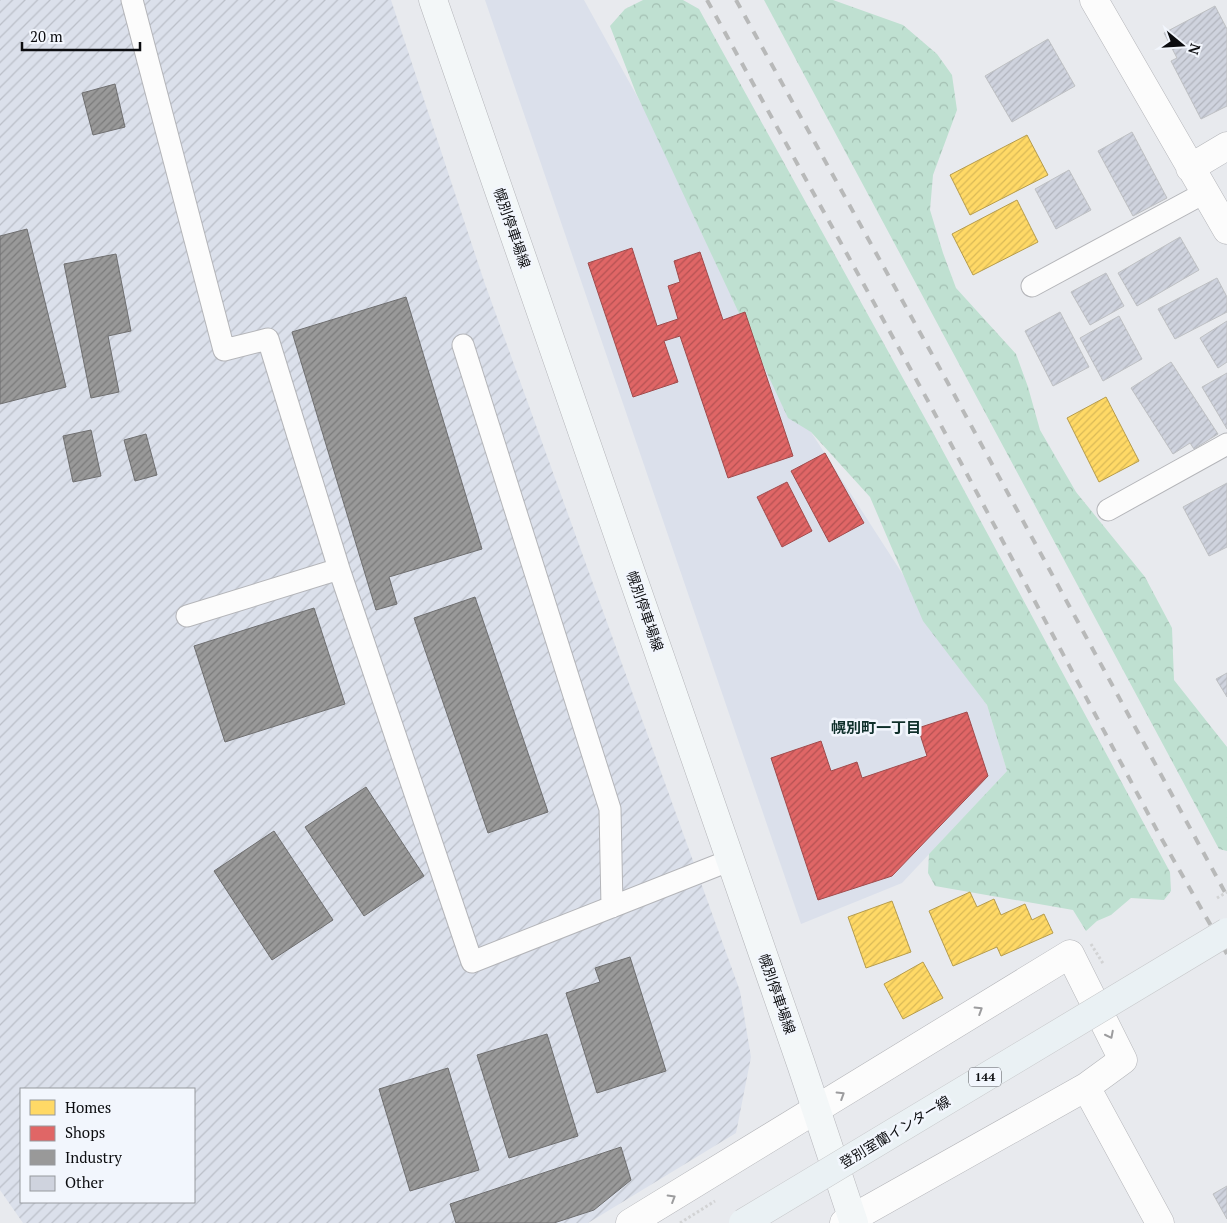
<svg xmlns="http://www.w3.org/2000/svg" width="1227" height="1223" viewBox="0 0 1227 1223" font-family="'PT Serif','Noto Sans JP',serif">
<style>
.built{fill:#dbe0eb}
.industrial{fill:url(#industrial-furrows);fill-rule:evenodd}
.forest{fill:url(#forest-crowns)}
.homes{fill:url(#homes-hatch);stroke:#b69c4c}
.shops{fill:url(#shops-hatch);stroke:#a04b4c}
.industry{fill:url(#industry-hatch);stroke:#6f6f70}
.building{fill:url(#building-hatch);stroke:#bec0c3}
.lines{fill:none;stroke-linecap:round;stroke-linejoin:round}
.lane-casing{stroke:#b4b5b9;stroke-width:23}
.street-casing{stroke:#b4b5b9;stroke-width:29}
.secondary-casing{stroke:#b4b5b9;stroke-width:29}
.lane{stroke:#fcfcfc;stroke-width:21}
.street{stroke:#fcfcfc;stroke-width:28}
.secondary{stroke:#f3f7f8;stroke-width:28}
.rail{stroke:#b8b9b9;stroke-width:4;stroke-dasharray:9 9;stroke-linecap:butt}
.primary-bridge-casing{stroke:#c6c7c9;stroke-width:29;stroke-linecap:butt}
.path-bridge{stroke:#d2d3d4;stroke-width:3;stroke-dasharray:2.5 2.5;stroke-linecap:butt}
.primary-bridge{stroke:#eaf1f4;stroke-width:28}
.oneway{stroke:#9c9c9e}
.labels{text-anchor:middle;stroke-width:5;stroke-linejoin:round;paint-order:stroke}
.shield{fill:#f2f6fd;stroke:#515357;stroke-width:1}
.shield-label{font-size:12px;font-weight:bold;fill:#0c0d10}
.street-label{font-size:14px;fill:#0c0d10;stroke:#f2f6fd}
.neighbourhood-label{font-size:15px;font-weight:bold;fill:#0e2f2a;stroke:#f2f6fd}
</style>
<defs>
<pattern id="industrial-furrows" width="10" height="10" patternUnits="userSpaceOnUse" patternTransform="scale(1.25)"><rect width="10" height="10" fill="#dbe0eb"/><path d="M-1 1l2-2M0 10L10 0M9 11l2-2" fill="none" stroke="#bbbfc8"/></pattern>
<pattern id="forest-crowns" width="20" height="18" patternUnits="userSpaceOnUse" patternTransform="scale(1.25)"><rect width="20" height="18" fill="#bfe0d1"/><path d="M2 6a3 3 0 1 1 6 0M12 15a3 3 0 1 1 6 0" fill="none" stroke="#a3bfb2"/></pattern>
<pattern id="homes-hatch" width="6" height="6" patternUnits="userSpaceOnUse" patternTransform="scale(1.25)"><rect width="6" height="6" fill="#ffd966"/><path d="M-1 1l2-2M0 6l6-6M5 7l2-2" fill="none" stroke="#d9b957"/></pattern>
<pattern id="shops-hatch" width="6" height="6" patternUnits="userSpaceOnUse" patternTransform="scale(1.25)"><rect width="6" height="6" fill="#e06666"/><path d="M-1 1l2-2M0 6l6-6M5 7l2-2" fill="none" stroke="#b45253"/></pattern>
<pattern id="industry-hatch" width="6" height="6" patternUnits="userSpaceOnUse" patternTransform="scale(1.25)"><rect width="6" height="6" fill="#999"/><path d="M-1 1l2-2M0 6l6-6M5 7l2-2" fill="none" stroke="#7b7b7b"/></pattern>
<pattern id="building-hatch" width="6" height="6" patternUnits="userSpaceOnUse" patternTransform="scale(1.25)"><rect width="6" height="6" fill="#cfd3de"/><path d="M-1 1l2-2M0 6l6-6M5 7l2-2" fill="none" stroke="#b1b4bd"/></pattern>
</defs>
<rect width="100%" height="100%" fill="#e8eaee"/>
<path class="built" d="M485,0h99l177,321 50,111 176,273 20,66 -105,112 -101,41z"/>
<path class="industrial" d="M0,0h391l94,284 255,707 11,66 -15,76 -148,90h-565l-23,-33zM21,1089h173v113h-173z"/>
<path class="forest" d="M643,0h40l16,9 232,420 239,443 1,19 -7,9 -33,-2 -20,17 -14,6 -11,10 -13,-21 -138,-24 -7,-13 1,-19 78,-83 -20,-66 -64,-84 -53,-124 -59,-65 -23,-14 -152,-325 -26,-67 15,-17z
M764,0h69l70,25 34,29 15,21 5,35 -24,65 -3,35 13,43 13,35 60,66 12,33 12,43 36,62 69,85 27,51 2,52 53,67v104l-8,-2z"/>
<path class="homes" d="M1027,135l21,40 -78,40 -20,-40z
M1017,200l21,42 -65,33 -21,-41z
M1106,397l33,64 -40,21 -32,-64z
M970,892l7,15 17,-8 7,16 24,-11 7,16 12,-6 9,19 -52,23 -4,-9 -44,19 -24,-55z
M892,901l19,51 -45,16 -18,-51z
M923,962l20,36 -40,21 -19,-35z"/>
<path class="shops" d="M632,248l25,78 21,-7 -10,-33 12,-4 -6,-21 26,-9 23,68 22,-8 48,144 -65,22 -48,-142 -16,5 14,41 -45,15 -45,-134z
M825,453l39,70 -35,19 -38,-71z
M787,482l25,49 -30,16 -25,-50z
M967,712l21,64 -96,100 -74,24 -47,-142 50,-17 10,30 26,-9 5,16 65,-22 -9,-28z"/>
<path class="industry" d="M115,84l10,43 -32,8 -11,-42z
M27,229l39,158 -66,17v-168z
M116,254l15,77 -23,5 11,56 -28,6 -27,-134z
M406,297l76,252 -93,28 8,27 -21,6 -84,-278z
M91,430l10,46 -28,6 -10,-46z
M146,434l11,41 -22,6 -11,-41z
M475,597l73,215 -60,21 -74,-215z
M314,608l31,96 -120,38 -31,-96z
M366,787l58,89 -60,40 -59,-89z
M274,831l59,89 -61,40 -58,-89z
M630,957l36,114 -69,22 -31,-100 34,-11 -5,-14z
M547,1034l31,102 -69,22 -32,-103z
M448,1068l31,102 -69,21 -31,-102z
M621,1147l10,33 -37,30 -40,13h-98l-6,-19z"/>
<path class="building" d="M1215,6l12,23v77l-26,13 -30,-58 6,-3 -13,-25z
M1048,39l27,47 -63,36 -27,-46z
M1132,132l35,66 -34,18 -35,-65z
M1069,170l22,40 -35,19 -21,-40z
M1180,237l19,33 -62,36 -19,-33z
M1106,273l18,33 -34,19 -19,-33z
M1217,278l10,19v15l-52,27 -17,-30z
M1060,312l29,55 -36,19 -28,-55z
M1119,316l23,43 -39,22 -23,-43z
M1227,321v41l-9,6 -18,-30z
M1171,362l47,72 -24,15 -4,-6 -17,11 -42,-66z
M1227,373v56l-25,-42z
M1227,483v64l-18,9 -26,-49z
M1227,673v24l-11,-18z
M1227,1186v33l-14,-25z"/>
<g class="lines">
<g class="lane-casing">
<path id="lane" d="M132,0l92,350 44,-11 71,230 133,393 259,-102
M1032,286l174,-94
M463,345l147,464 2,98
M1108,510l119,-66
M187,616l152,-47"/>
</g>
<g class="street-casing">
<path id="street" d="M1094,0l133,230
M1190,168l37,-22
M1086,1087l74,136
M630,1223l440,-269 53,106 -37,27 -242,136"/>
</g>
<g class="secondary-casing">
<path id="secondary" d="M433,0l368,1064 53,159"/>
</g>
<use href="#lane" class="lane"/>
<use href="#street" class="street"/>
<use href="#secondary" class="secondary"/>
<path class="rail" d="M707,0l221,401 232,435 67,118
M736,0l213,385 278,511"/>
<g class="primary-bridge-casing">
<path id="primary-bridge" d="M743,1223l484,-291"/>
</g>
<path class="path-bridge" d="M1217,898l10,-6
M1091,944l13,21
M680,1223l35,-22"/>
<use href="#primary-bridge" class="primary-bridge"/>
</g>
<defs><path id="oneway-chevron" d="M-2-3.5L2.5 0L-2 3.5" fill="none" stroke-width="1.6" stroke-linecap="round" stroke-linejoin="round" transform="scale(1.25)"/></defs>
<g class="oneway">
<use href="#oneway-chevron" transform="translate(979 1010) rotate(-32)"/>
<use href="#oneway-chevron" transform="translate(1110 1035) rotate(63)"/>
<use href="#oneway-chevron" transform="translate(841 1095) rotate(-32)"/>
<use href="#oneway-chevron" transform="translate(672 1198) rotate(-31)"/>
</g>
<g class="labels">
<rect class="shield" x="969" y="1067.5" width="32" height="19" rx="4"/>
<g class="shield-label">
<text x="985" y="1081">144</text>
</g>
<g class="street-label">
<text transform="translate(512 228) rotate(71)" y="5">幌別停車場線</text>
<text transform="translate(645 611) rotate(71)" y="5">幌別停車場線</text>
<text transform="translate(777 994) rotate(71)" y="5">幌別停車場線</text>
<text transform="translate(895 1132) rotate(-31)" y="5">登別室蘭インター線</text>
</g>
<g class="neighbourhood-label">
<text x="876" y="733">幌別町一丁目</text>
</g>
</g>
<rect x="20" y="1088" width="175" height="115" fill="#f2f6fd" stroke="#96999e"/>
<rect x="30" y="1100" width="25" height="15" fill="#ffd966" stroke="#96999e"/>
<text x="65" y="1113" font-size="15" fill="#0c0d10">Homes</text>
<rect x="30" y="1126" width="25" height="15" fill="#e06666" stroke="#96999e"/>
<text x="65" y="1138" font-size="15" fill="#0c0d10">Shops</text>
<rect x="30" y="1150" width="25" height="15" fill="#999999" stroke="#96999e"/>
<text x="65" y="1163" font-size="15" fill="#0c0d10">Industry</text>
<rect x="30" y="1176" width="25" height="15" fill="#cfd3de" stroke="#96999e"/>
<text x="65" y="1188" font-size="15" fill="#0c0d10">Other</text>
<g transform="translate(1182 45) rotate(108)" stroke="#f2f6fd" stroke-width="4" paint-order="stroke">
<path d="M0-4L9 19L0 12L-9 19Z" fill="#0c0d10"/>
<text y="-8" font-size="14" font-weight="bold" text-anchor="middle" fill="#0c0d10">N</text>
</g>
<path d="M22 42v8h118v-8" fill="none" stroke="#0c0d10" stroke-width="2.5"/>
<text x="30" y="42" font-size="15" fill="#0c0d10" stroke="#f2f6fd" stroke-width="4" paint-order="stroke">20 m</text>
</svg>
